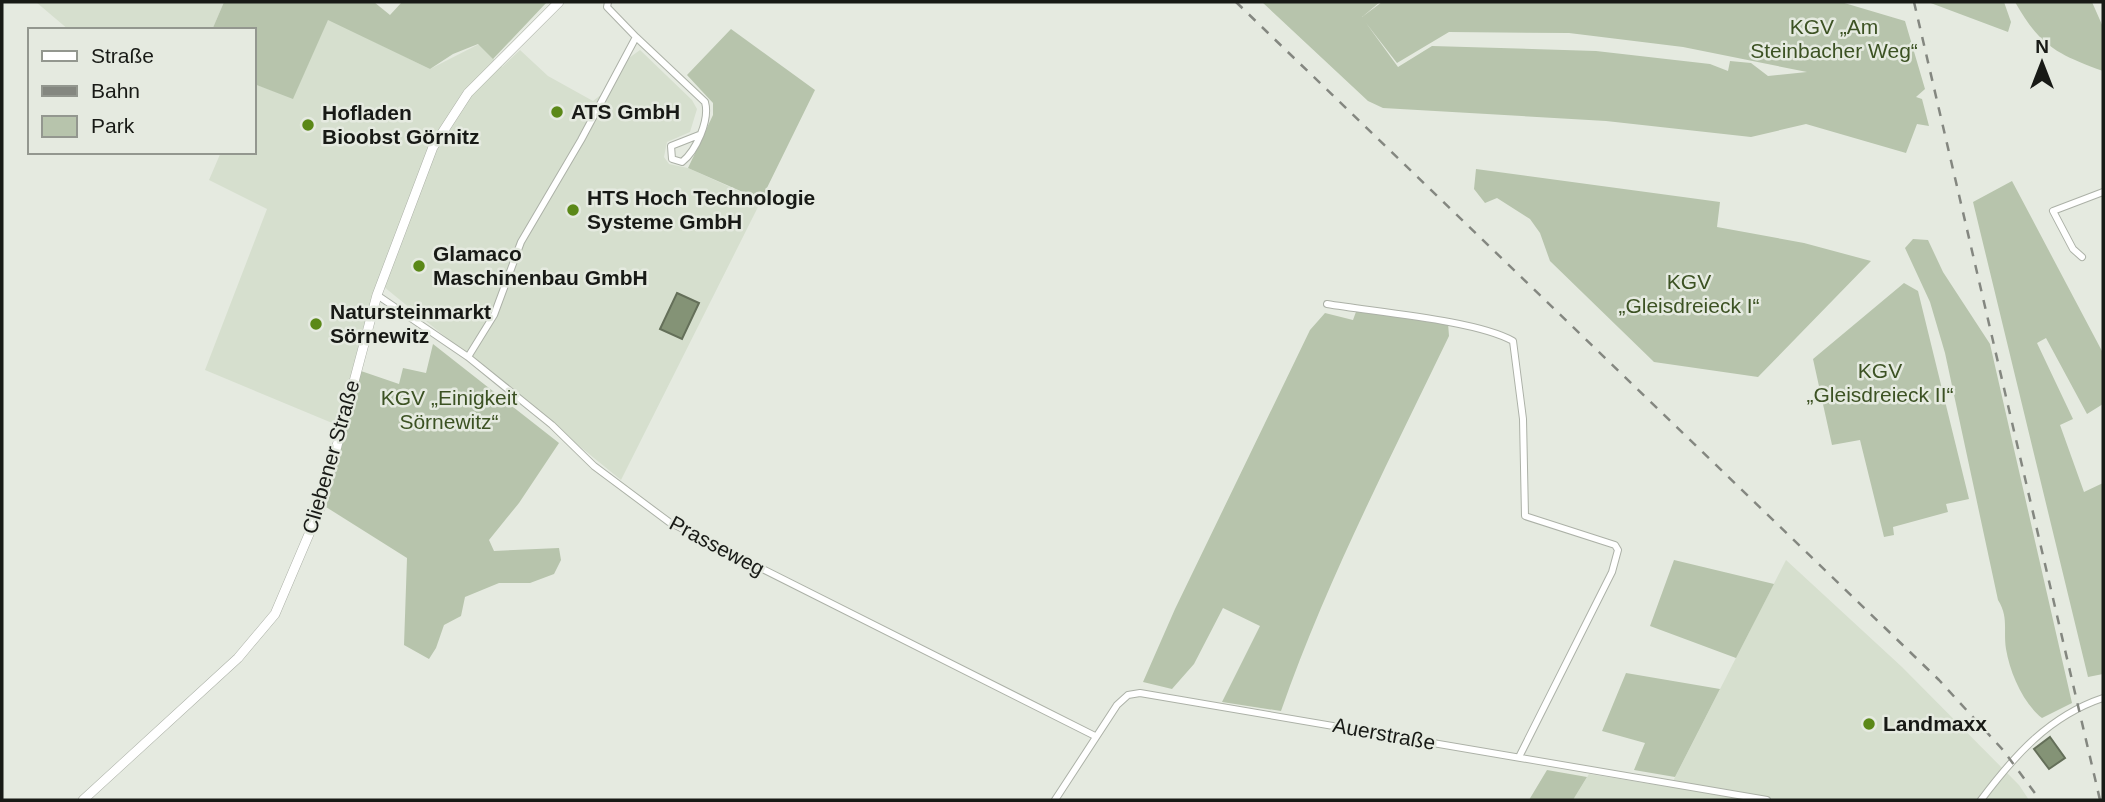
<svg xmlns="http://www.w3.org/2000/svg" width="2105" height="802" viewBox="0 0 2105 802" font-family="Helvetica,sans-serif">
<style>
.built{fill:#d6dfce}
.green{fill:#b7c4ac;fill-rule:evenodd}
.water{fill:#849376;stroke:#646f59;stroke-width:2}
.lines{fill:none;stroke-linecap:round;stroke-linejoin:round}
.street-casing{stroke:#acb1a7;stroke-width:8}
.secondary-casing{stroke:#acb1a7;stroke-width:10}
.street{stroke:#fff;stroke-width:6}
.secondary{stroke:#fff;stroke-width:9}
.rail{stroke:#848780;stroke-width:2.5;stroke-dasharray:9 9;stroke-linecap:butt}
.poi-dot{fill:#5b8818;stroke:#e5eae0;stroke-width:2.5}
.labels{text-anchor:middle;stroke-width:5;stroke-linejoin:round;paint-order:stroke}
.park-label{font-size:21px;fill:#3c5223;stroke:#e5eae0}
.poi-label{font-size:21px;font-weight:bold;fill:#181a16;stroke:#e5eae0;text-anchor:start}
.street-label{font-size:21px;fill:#181a16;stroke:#e5eae0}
</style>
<rect width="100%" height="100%" fill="#e5eae0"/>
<path class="built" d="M36,2h188l-12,28h-143z
M328,19l102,50 49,-25 23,23 18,-17 28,26 45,25 22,-17 14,-26 11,-8 52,50 5,9 -7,23 -23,10 -3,15 5,7 19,4 73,33 -140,279 -243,-198 -41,143 -132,-55 62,-161 -58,-29 12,-28h33v-68l39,14z
M1786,560l116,107 117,118 10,15h-456l16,-26 81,13z"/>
<path class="green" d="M224,2h150l16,13 12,-13h145l-54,57 -15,-15 -25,10 -23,15 -102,-49 -35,79 -39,-15v-54h-42z
M1262,2h118l-18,15 20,-15h459l64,19 20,68 -9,8 6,2 7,27 -12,-2 -11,29 -100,-29 -55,13 -145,-16 -223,-13 -15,-7zM1366,23l31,40 52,-31 120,1 114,14 124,25 -39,4 -17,-13 -21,-2 -2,10 -18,-7 -114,-13 -164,-5 -34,21z
M1928,2h76l7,20 -3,10z
M2015,2h77l11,25v44c-46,-17 -63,-25 -88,-69z
M731,29l84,61 -54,110 -73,-32 25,-53v-12l-26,-28z
M1476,169l244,33 -3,25 87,16 67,18 -113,116 -104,-15 -104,-101 -10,-28 -10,-14 -33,-21 -12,5 -11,-14z
M2012,181l91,172v51l-16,10 -41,-76 -9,5 36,76 -13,6 24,67 19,-9v191l-15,3 -115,-475z
M1913,239l15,1 15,32 47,72 82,359 -30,15c-19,-15 -32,-45 -36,-69 -3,-20 3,-31 -8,-49l-53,-247 -15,-51 -25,-54z
M1904,283l14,8 51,208 -23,5 2,8 -55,15 1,8 -10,2 -24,-97 -28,5 -19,-86z
M1357,309l91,14 1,13c-59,123 -123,246 -168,375l-59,-9 38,-76 -37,-18 -29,56 -22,25 -29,-7 32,-73 135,-279 15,-17 28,7z
M433,344l126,99 -40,60 -30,37 5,11 65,-3 2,12 -7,14 -24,9h-31l-34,14 -4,19 -17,9 -8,23 -7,11 -25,-14 3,-87 -81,-51 35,-136 38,13 4,-16 23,5z
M1674,560l100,24 -38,74 -86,-32z
M1626,673l94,16 -45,88 -41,-7 11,-27 -43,-12z
M1547,770l40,7 -14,23h-44z"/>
<path class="water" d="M677,293l22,10 -17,36 -22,-10z
M2050,737l15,21 -16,11 -15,-20z"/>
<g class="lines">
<g class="street-casing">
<path id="street" d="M608,2l-1,5 29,30
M2082,257l-9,-8 -20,-38 50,-19
M377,295l91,62 84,68 42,41 75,56 426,214
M1327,304c47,8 149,16 186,37l10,78 2,97 90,29 3,5 -6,22 -93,185
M468,357l26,-42 27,-73 60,-102 55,-103 69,65c5,18 -9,49 -23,60l-10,-3 -1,-13 28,-11
M1055,800l62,-95 11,-10 12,-2 627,107
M1981,800c33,-44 68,-84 122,-102"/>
</g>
<g class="secondary-casing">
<path id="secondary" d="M83,800l155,-142 37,-44 46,-108 56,-211 56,-148 35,-54 91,-91"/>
</g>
<use href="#street" class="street"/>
<use href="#secondary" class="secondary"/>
<path class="rail" d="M1236,2l703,678 64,70 37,50
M1914,2l186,798"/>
</g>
<g class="poi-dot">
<circle cx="557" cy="112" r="7"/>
<circle cx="308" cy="125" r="7"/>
<circle cx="573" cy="210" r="7"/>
<circle cx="419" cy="266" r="7"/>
<circle cx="316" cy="324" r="7"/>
<circle cx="1869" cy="724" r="7"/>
</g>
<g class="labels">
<g class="park-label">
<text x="1834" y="34">KGV „Am<tspan x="1834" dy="24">Steinbacher Weg“</tspan></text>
<text x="1689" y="289">KGV<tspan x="1689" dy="24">„Gleisdreieck I“</tspan></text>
<text x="1880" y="378">KGV<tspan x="1880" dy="24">„Gleisdreieck II“</tspan></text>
<text x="449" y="405">KGV „Einigkeit<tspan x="449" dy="24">Sörnewitz“</tspan></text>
</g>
<g class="poi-label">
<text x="571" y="119">ATS GmbH</text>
<text x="322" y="120">Hofladen<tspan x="322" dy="24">Bioobst Görnitz</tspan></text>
<text x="587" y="205">HTS Hoch Technologie<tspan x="587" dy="24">Systeme GmbH</tspan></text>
<text x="433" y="261">Glamaco<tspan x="433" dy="24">Maschinenbau GmbH</tspan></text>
<text x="330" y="319">Natursteinmarkt<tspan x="330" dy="24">Sörnewitz</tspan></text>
<text x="1883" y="731">Landmaxx</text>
</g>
<g class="street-label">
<text transform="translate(331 457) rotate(-74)" y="7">Cliebener Straße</text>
<text transform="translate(717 546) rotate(28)" y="7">Prasseweg</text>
<text transform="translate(1384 734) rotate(10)" y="7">Auerstraße</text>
</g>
</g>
<rect width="2105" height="802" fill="none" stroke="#181a16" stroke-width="7"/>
<rect x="28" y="28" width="228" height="126" fill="#e5eae0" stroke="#93978f" stroke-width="2"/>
<rect x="42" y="51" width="35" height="10" fill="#ffffff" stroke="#93978f" stroke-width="2"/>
<text x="91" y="63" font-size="21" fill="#181a16">Straße</text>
<rect x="42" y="86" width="35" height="10" fill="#848780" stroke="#93978f" stroke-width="2"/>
<text x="91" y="98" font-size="21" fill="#181a16">Bahn</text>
<rect x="42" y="116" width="35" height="21" fill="#b7c4ac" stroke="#93978f" stroke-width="2"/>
<text x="91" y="133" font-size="21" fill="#181a16">Park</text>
<g transform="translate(2042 63)" stroke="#e5eae0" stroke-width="5" paint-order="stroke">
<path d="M0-5L12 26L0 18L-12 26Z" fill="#181a16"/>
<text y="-10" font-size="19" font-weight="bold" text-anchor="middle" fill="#181a16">N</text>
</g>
</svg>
